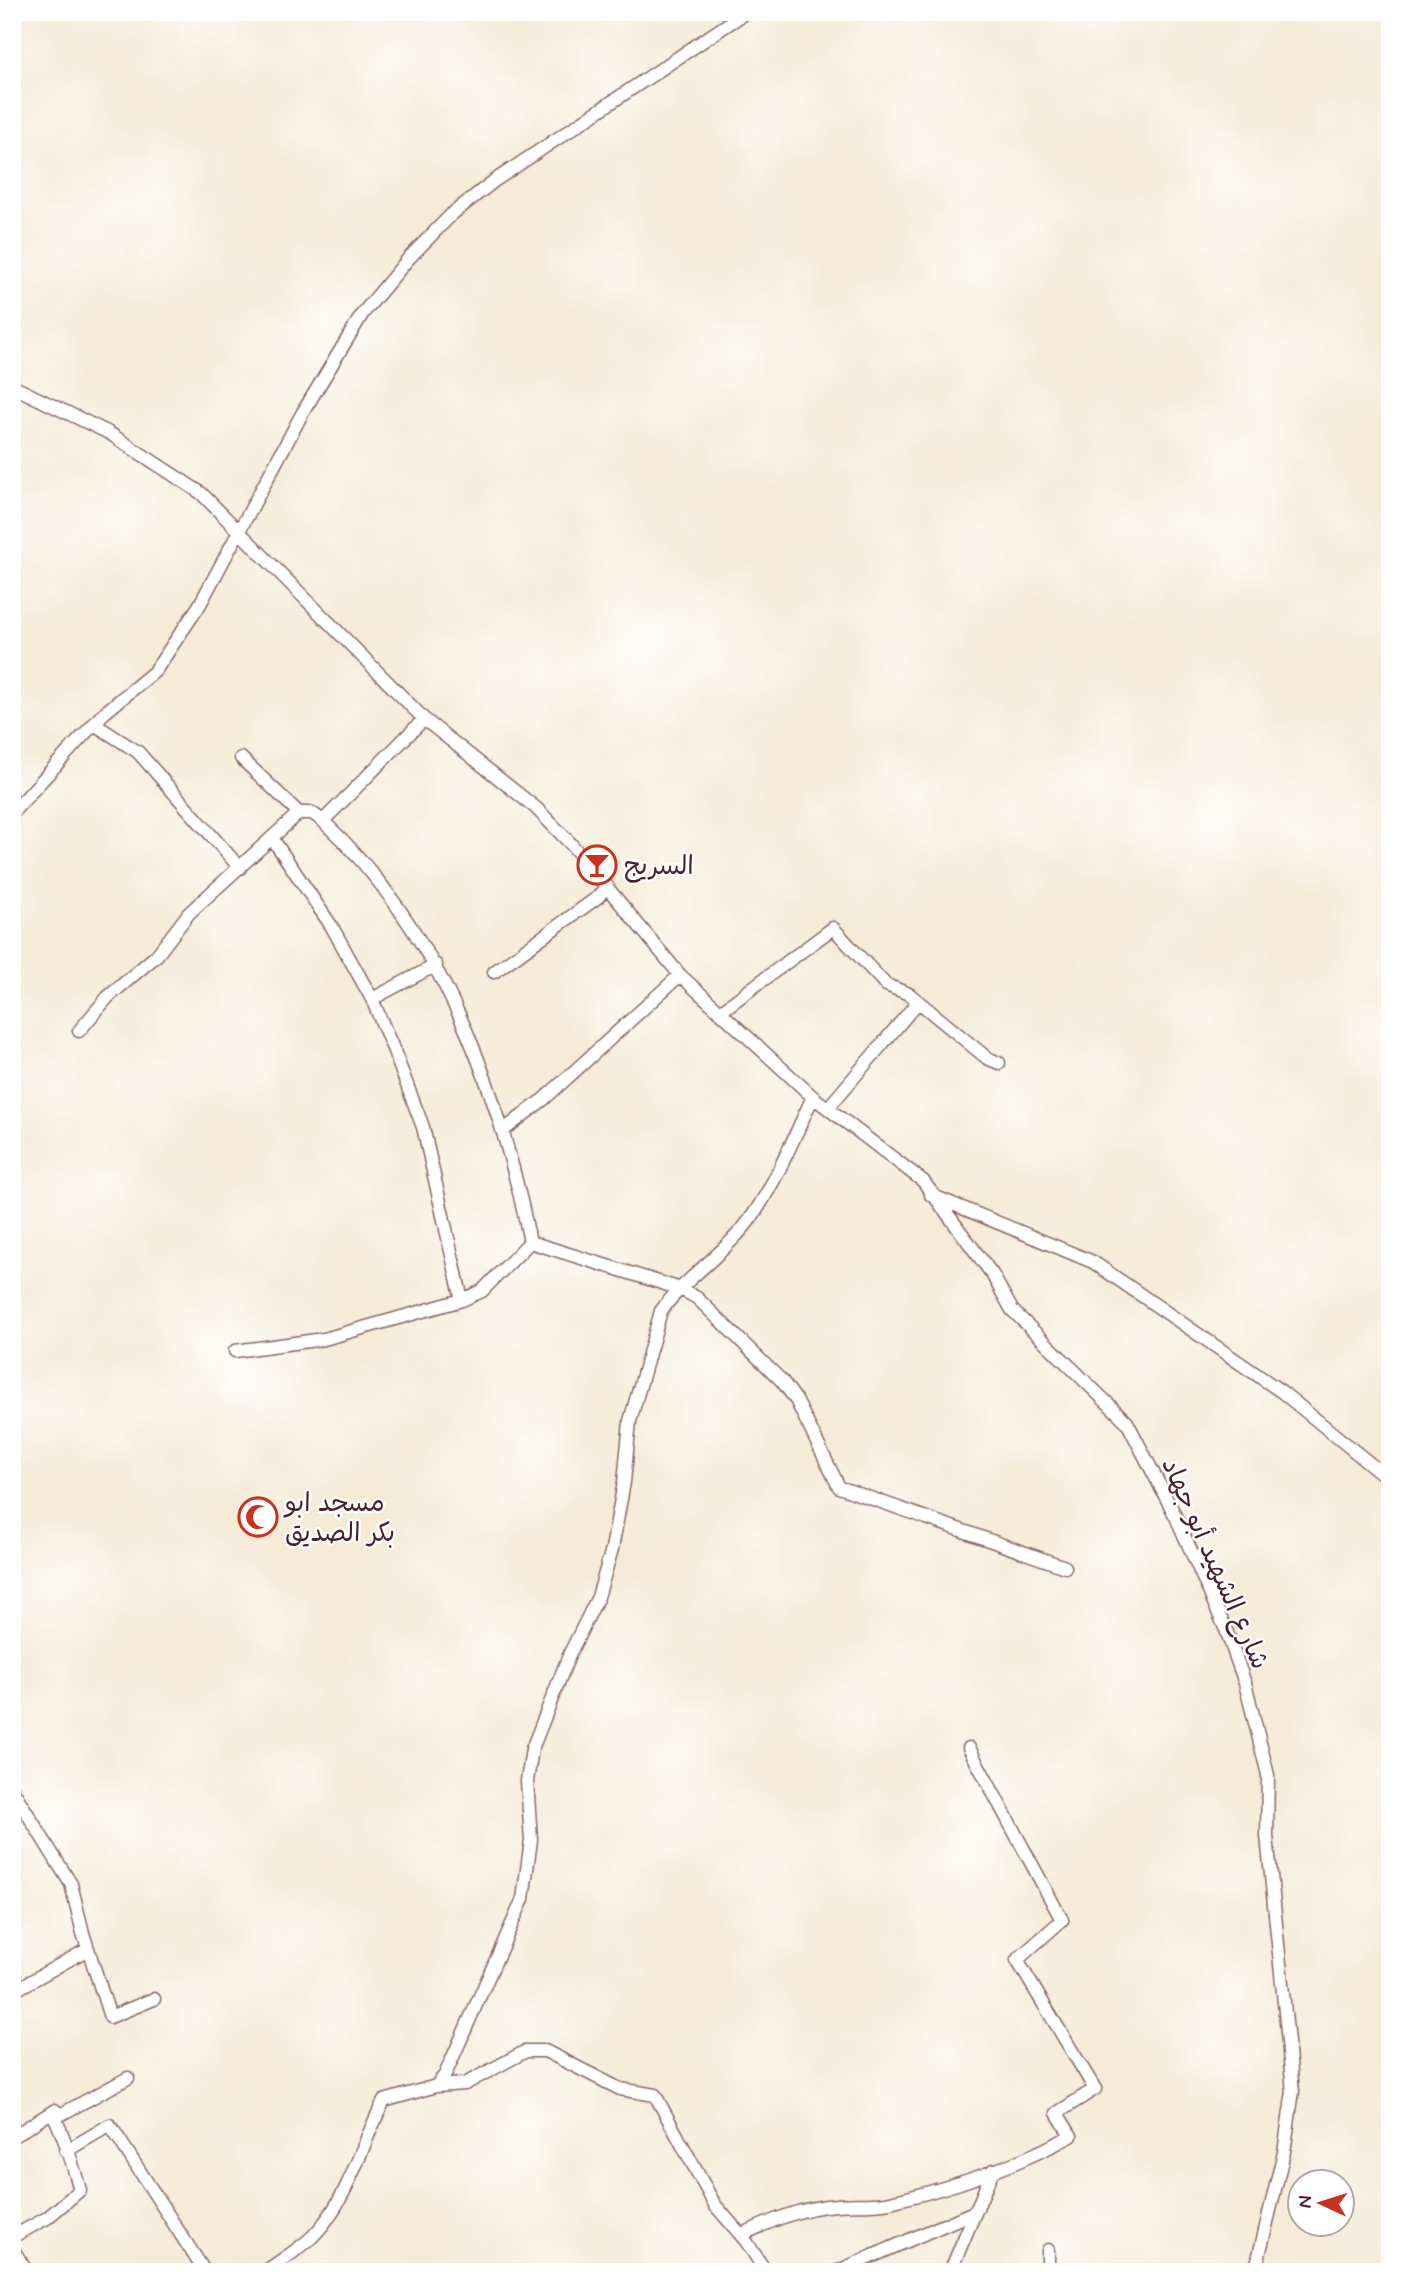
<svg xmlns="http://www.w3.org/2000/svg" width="1402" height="2284" viewBox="0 0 1402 2284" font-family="Mynerve,'Playpen Sans Arabic',sans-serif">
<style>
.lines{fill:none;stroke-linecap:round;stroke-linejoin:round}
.minor-casing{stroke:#866667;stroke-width:15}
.minor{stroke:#fff;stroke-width:12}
.labels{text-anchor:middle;stroke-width:5;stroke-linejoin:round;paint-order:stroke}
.poi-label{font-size:26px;fill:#4a1f2b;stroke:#fff;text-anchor:start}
.street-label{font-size:26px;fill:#4a1f2b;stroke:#fff}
</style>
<rect width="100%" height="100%" fill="#fff"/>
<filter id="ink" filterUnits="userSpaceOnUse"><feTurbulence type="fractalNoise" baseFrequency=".0143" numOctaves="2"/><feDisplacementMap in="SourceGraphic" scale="14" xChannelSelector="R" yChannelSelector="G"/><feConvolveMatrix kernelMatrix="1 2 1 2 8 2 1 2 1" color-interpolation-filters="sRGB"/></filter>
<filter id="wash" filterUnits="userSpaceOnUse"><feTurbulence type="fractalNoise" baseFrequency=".00686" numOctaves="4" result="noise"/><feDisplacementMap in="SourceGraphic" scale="28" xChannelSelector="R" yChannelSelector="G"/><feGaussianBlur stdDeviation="1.57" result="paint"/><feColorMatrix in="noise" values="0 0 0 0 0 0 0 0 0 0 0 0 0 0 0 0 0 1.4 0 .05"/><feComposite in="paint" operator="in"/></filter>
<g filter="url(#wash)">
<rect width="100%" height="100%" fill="#f5ebd7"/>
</g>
<g filter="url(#ink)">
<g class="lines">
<g class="minor-casing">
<path id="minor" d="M12,386l97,47 92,60 223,226 112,89 35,36 109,131 133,122 110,84 69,93 20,36 115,112 49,95 50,113 19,53 23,92 -1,61 26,255 -9,61 -29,120
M94,724l44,28 102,116
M241,758l58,55
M12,813l91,-99 52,-43 44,-65 104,-194 60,-99 46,-55 43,-44 42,-33 252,-169
M323,821c118,110 176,267 207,421
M272,838l60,89 40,72 22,52 29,76 39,173
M494,972l104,-75 9,-11
M372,999l64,-34
M720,1012l113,-84 53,57 23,9 78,64 12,5
M79,1031l29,-34 49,-42 32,-42 110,-100h13l11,8 101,-102
M828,1108l90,-106
M504,1130l40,-31 136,-124
M931,1195l162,67 189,130 108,88
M235,1351l89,-12 138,-39 20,-9 48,-49 151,47 16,9 85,83 14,19 43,87 226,80
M12,1789l59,95 12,49 27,84 44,-18
M12,1992l76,-43
M436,2086l29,-2 61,-33h19l75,38 35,6 60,110 31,36 20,31
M58,2116l70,-38
M12,2137l43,-27 3,6
M66,2151l44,-26 95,147
M741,2235c30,-14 61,-28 96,-30 17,-2 36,1 53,-3 62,-14 125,-36 181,-66l-14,-23 38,-24 -78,-129 45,-40 -93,-172
M12,2237l35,-19 33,-28c-7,-24 -14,-50 -25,-72l3,-2
M12,2248l15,24
M1048,2250v22
M265,2272c16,-12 35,-23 48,-36 36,-36 48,-92 71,-135l52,-15 9,-11 78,-176 8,-59 -4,-59 5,-32 38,-96 28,-56 14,-48 12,-67 6,-61 31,-110c24,-33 62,-56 87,-89 26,-34 46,-86 65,-125
M836,2272l138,-60
M950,2272l43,-102"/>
</g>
<use href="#minor" class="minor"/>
</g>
</g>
<defs>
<g id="bar-ring" transform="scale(2.0125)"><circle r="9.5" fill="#fff" stroke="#c8321e" stroke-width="1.5"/><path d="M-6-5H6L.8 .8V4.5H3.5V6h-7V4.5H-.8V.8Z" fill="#c8321e"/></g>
<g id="mosque-ring" transform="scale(2.0125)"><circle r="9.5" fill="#fff" stroke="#c8321e" stroke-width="1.5"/><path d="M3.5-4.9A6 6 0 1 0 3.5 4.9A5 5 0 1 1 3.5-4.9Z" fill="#c8321e"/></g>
</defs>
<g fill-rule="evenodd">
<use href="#bar-ring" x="597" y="865"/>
<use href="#mosque-ring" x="258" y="1517"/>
</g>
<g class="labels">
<g class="poi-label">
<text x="624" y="874">السريج</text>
<text x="285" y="1511">مسجد ابو<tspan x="285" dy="30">بكر الصديق</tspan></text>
</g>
<g class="street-label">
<text transform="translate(1216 1563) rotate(66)" y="9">شارع الشهيد أبو جهاد</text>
</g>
</g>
<rect width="1402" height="2284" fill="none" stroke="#fff" stroke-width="42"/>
<g transform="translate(1321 2203) rotate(274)"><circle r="33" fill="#ffffff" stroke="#b7a5aa" stroke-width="2"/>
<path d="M0-5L12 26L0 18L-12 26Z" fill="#c8321e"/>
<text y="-10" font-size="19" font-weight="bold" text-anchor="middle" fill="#4a1f2b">N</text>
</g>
</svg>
